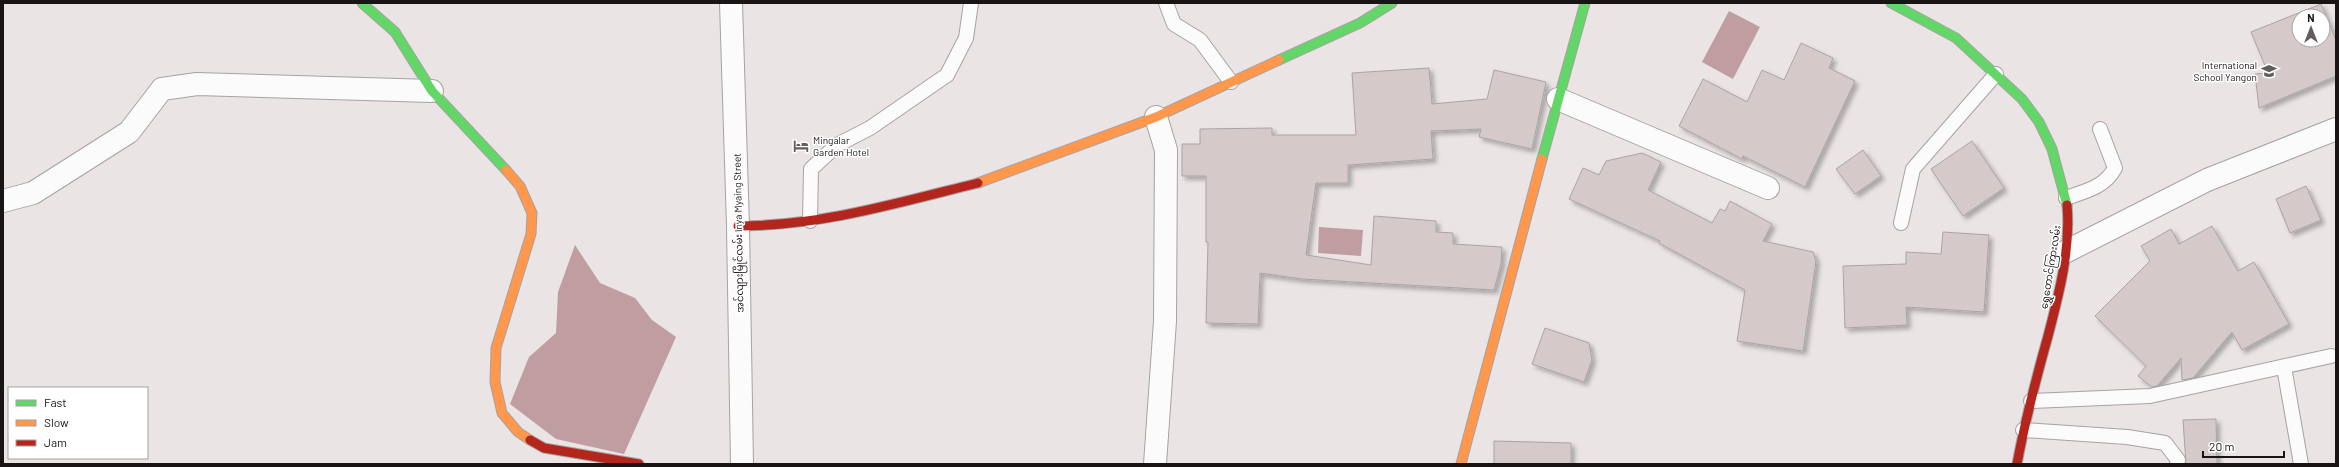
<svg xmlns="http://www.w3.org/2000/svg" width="2339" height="467" viewBox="0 0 2339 467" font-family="Barlow,'Noto Sans Myanmar',sans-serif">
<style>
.water{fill:#bf9da0}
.building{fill:#d5c9ca;stroke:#aaa4a5;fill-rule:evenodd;filter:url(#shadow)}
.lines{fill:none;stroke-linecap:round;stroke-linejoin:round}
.lane-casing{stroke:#a7a2a3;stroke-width:16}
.street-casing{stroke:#a7a2a3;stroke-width:24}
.fast-casing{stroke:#a7a2a3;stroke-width:11}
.slow-casing{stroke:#a7a2a3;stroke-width:11}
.jam-casing{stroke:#a7a2a3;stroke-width:11}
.lane{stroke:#fcfbfb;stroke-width:14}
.street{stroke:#fcfbfb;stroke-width:22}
.fast{stroke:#63d668;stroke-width:9}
.slow{stroke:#ff974d;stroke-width:9}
.jam{stroke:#b3261e;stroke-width:9}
.labels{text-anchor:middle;stroke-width:3;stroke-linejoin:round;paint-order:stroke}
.poi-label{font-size:10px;fill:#1a1515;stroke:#fff;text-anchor:end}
.street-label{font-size:10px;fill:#1a1515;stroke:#fff}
</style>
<defs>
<filter id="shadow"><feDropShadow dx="3.5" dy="3.5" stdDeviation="2" flood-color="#0004"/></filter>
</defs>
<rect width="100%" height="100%" fill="#eae4e4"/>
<path class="water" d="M1729,11l31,16 -27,52 -31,-17z
M1319,227l44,3 -2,26 -43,-3z
M575,245l25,38 35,15 17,22 24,17 -52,117 -68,-15 -46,-35 19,-47 27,-24 2,-41z"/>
<path class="building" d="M2321,4l15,36v36l-77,32 -4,-34 13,-1 -17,-41zM2299,16h24v24h-24z
M1801,43l32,15 -4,10 26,13 -50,106 -62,-31 -1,3 -63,-33 24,-47 44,23 15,-32 22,10z
M1429,68l3,36 55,-5 7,-29 52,12 -14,67 -53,-12 2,-8 -50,2 2,28 -85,6v18h-32l-10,72 65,10 3,-49 62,5v11l17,1v11l49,3 -1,17 -7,26 -192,-11 -42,-6 -2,51 -52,-1 2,-81h-2v-66h-24v-32h18v-15l72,-1v7h84l-4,-62z
M1972,141l32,47 -41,28 -32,-47z
M1863,150l18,26 -26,18 -19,-25z
M1642,153l19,9 -13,28 64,33 8,-14 5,2 5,-10 42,23 -9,17 50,11 3,9 -13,90 -66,-10 8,-51 -86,-47 1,-2 -91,-42 14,-31 16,7 7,-14z
M2306,186l15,34 -31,13 -14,-34z
M2212,226l26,45 16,-9 35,62 -47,26 -10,-18 -39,46 -11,2 -1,-22 -24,28 -5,1 -14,-11 8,-10 -51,-50 55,-55 -9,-15 30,-17 8,15z
M1943,232l46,3 -5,77 -78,-5 1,18 -62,3 -2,-62 63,-2v-12l35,2z
M1545,328l44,15 3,17 -8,22 -52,-18z
M2216,419l1,45h-31l-3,-44z
M1494,441l77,2v21h-77z"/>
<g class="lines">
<g class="lane-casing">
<path id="lane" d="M1166,3l8,21 26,16 31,42
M2066,198c20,-7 39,-11 49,-30l-15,-39
M810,221l1,-52 26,-24 33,-17 77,-53 19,-37 5,-35
M1901,223l12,-54 83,-95
M2284,367l17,97
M2031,401l119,-5 181,-40
M2023,430l104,7 38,6 13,17 -1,4"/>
</g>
<g class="street-casing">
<path id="street" d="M731,3l7,223 4,238
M1558,99l210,89
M3,201l30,-8 96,-61 33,-43 35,-5 235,7
M2065,252l142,-72 129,-51
M1155,464l10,-143 1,-171 -10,-33"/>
</g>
<g class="fast-casing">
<path id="fast" d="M362,3l33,29 37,59 74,79
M1891,3l65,35 66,61 17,23 13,27 15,56
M1279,60l81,-37 32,-20
M1542,159l43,-156"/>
</g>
<g class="slow-casing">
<path id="slow" d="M506,170l14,16 12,27 -1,21 -35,114 -1,34 7,31 16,19 12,8
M978,183l178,-66 123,-57
M1461,464l81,-305"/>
</g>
<g class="jam-casing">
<path id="jam" d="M738,226c83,0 159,-23 240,-43
M530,440l14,8 95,16
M2017,464c8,-43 19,-85 31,-128 11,-42 23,-87 19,-131"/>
</g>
<use href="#lane" class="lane"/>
<use href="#street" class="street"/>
<use href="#fast" class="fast"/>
<use href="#slow" class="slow"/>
<use href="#jam" class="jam"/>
</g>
<defs>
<g id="school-bare" transform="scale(1.2)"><path d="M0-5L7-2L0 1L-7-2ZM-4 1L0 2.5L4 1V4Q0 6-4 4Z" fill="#635d5d" stroke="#fff" stroke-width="2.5" paint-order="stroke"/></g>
<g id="hotel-bare" transform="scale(1.2)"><path d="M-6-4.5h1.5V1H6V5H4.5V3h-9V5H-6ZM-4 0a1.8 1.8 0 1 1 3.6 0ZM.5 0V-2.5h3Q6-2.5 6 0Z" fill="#635d5d" stroke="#fff" stroke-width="2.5" paint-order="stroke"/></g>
</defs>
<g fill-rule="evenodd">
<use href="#school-bare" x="2269" y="71"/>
<use href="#hotel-bare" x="801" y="146"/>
</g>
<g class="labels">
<g class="poi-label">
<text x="2257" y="69">International<tspan x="2257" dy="12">School Yangon</tspan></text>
<text x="813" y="144" text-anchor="start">Mingalar<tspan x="813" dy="12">Garden Hotel</tspan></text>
</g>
<g class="street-label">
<text transform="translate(738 233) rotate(-91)" y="4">အင်လျားမြိုင်လမ်း Inya Myaing Street</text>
<text transform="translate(2050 267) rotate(-81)" y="4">ရွှေတောင်ကြားလမ်း</text>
</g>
</g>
<rect width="2339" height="467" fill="none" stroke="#1a1515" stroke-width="8"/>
<rect x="8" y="387" width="140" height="72" fill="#ffffff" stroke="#a3a1a1"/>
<rect x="16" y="400" width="20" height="6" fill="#63d668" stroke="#a3a1a1"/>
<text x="44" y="407" font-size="12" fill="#1a1515">Fast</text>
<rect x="16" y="420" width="20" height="6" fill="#ff974d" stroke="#a3a1a1"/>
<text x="44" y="427" font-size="12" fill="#1a1515">Slow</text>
<rect x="16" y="440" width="20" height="6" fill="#b3261e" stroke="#a3a1a1"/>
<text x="44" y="447" font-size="12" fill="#1a1515">Jam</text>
<g transform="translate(2311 28)"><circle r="19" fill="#ffffff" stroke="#a3a1a1"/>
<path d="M0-3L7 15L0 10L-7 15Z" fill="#635d5d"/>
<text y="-6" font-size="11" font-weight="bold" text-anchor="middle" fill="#1a1515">N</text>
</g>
<path d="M2203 451v6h81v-6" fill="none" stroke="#1a1515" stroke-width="2"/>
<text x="2209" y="451" font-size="12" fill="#1a1515" stroke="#ffffff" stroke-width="3" paint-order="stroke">20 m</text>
</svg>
